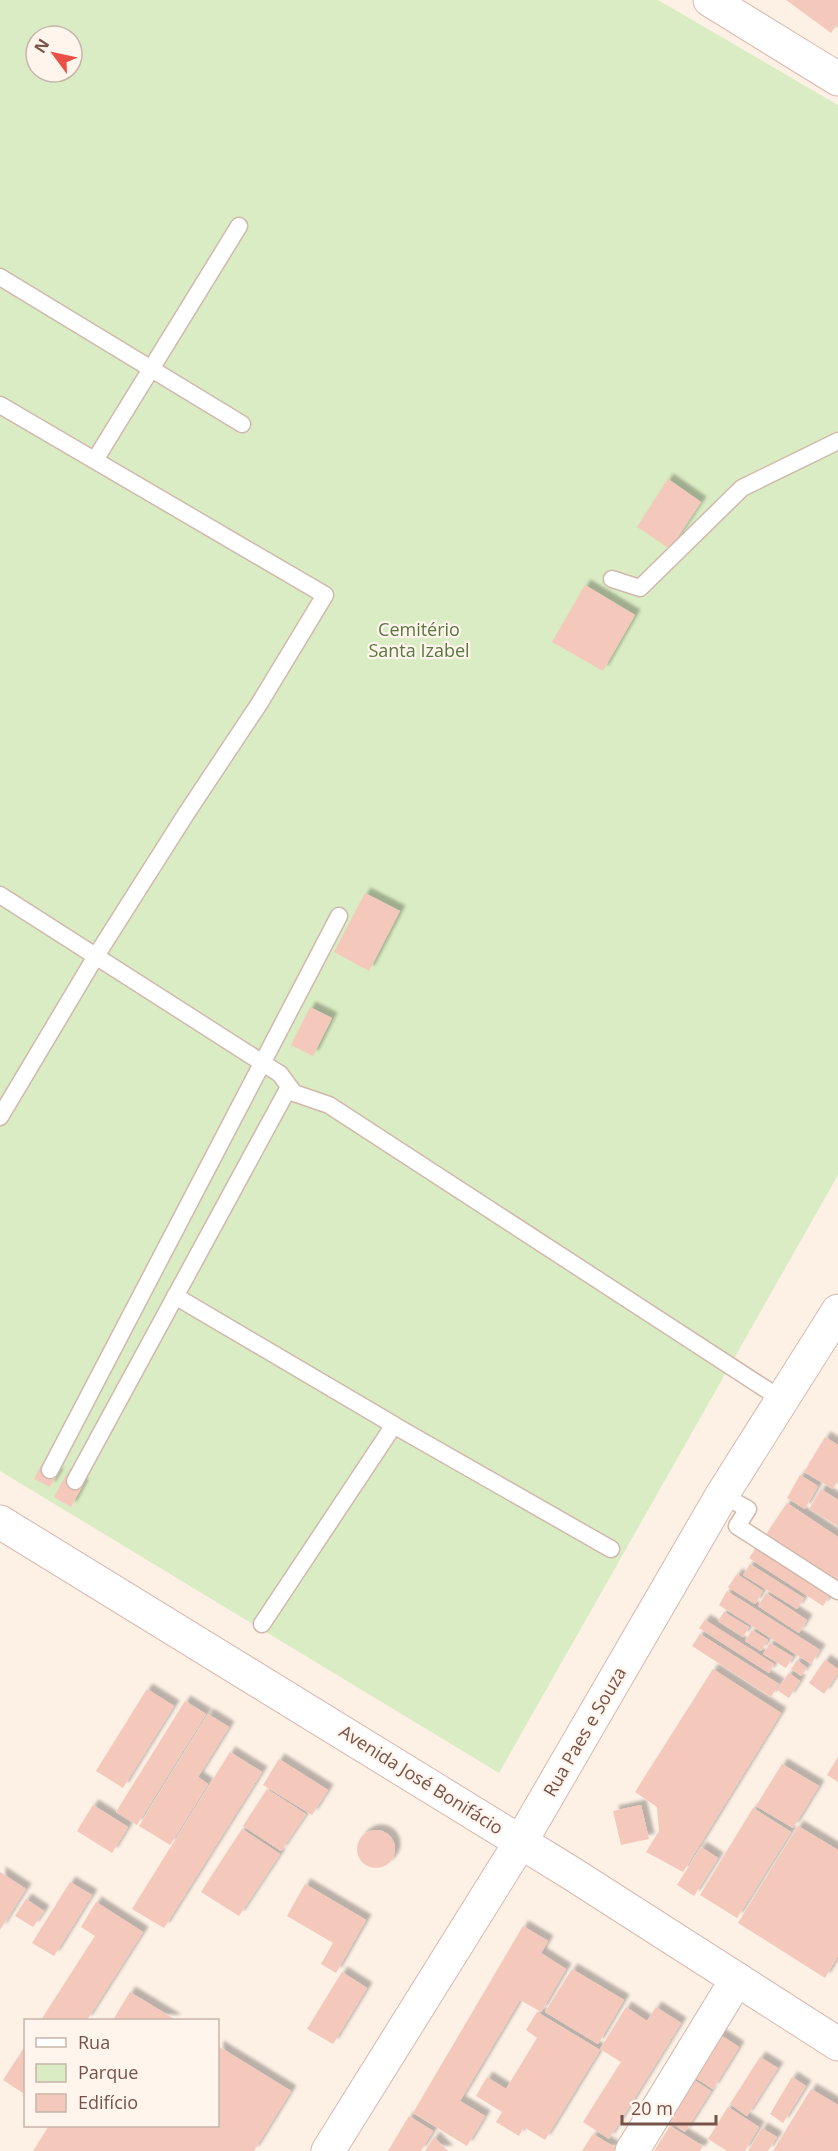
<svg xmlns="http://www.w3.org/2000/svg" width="838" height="2151" viewBox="0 0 838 2151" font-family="'Open Sans',sans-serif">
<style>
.green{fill:#daecc3;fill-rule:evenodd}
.building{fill:#f4c9bc;filter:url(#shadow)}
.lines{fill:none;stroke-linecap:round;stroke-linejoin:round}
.lane-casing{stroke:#d1b8ad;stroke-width:19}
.street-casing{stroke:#d1b8ad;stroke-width:35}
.secondary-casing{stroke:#d8b8ad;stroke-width:35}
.lane{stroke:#fff;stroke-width:16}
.street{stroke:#fff;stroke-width:33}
.secondary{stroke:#fff;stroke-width:33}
.labels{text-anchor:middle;stroke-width:4.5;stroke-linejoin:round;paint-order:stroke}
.park-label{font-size:18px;fill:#58783e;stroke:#fff5ed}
.street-label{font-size:18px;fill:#775249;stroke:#fff5ed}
</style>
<defs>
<filter id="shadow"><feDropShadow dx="5.5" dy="-5.5" stdDeviation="1.5" flood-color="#0004"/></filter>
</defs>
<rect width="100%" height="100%" fill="#fdf0e5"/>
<path class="green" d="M0,0h658l180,105v1070l-339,598 -499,-302zM36,36h36v36h-36z"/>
<path class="building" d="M786,0h52v23l-7,10z
M668,479l33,23 -31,47 -33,-22z
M585,585l50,30 -32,56 -51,-29z
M365,893l35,18 -31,60 -35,-19z
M310,1007l22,11 -19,38 -22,-11z
M825,1437l13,8v35l-5,9 -29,-17z
M41,1465l17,9 -8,13 -16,-8z
M66,1475l17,10 -12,22 -17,-10z
M800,1475l18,11 -13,23 -18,-11z
M821,1489l17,11v26l-29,-17z
M787,1503l51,34v51l-75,-49z
M759,1543l74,47 -10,16 -74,-48z
M750,1564l54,34 -7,11 -54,-34z
M737,1574l26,17 -8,13 -27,-17z
M727,1591l93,59 -9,14 -92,-59z
M766,1593l41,27 -8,13 -41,-27z
M724,1612l25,15 -6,10 -25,-16z
M705,1620l69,44 -5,9 -70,-45z
M752,1630l16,10 -7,11 -16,-10z
M700,1634l79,50 -8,13 -79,-51z
M770,1643l23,14 -7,11 -23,-14z
M797,1660l10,8 -6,8 -10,-7z
M825,1660l13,9v4l-14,21 -15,-11z
M713,1669l68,44 -98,159 -37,-20 13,-21 -2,-24 -22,-15z
M789,1673l11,8 -11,17 -12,-8z
M147,1689l27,17 -51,82 -27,-17z
M185,1701l21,13 -69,111 -21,-13z
M208,1714l21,13 -31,50 10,7 -38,61 -31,-19z
M230,1752l32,20 -98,156 -32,-19z
M838,1757v25l-11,-7z
M279,1759l49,31 -16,25 -49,-30z
M782,1764l37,22 -26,42 -37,-22z
M267,1789l39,25 -25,37 -38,-25z
M93,1805l35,22 -16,26 -35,-22z
M641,1805l8,34 -28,6 -8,-34z
M753,1808l38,24 -54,86 -37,-23z
M798,1826l40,24v106l-13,22 -87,-55z
M242,1829l38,25 -41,62 -38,-24z
M357 1849a19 19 0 1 1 38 0a19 19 0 1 1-38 0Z
M701,1847l17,11 -24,38 -17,-11z
M0,1872l26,17 -26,41z
M70,1882l22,13 -38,61 -22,-13z
M305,1884l61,36 -30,53 -15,-9 12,-21 -46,-27z
M26,1899l18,12 -11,16 -18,-11z
M96,1902l47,30 -56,88h-46l54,-84 -14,-9z
M523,1926l25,15 -7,12 25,16 -25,43 -21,-12 -60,101 25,15 -18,30 -54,-33z
M572,1969l52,31 -26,44 -53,-32z
M342,1972l25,16 -34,56 -26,-15z
M130,1992l46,28h-63z
M626,2007l21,14 9,-14 25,16 -72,116 -26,-17 38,-60 -21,-13z
M537,2012l63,38 -55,90 -21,-13 -5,9 -23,-14 6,-10 -26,-16 11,-19 19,12 31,-51 -11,-8z
M719,2034l20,13 -26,42 -21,-13z
M26,2045v50l-23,-15z
M218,2046l73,45 -37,60h-221l16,-25h169z
M760,2057l18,11 -31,48 -17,-12z
M792,2077l14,9 -23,37 -13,-9z
M691,2078l20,13 -26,41 -20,-13z
M811,2089l27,16v46h-65z
M728,2107l31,20 -14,24h-18l-19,-12z
M409,2116l24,15 -12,20h-33z
M670,2126l33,20 -3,5h-46z
M762,2128l15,9 -9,14h-20z
M593,2134l23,14 -2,3h-32z
M434,2137l14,14h-23z"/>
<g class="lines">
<g class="lane-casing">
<path id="lane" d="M0,277l242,147
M0,405l325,190 -66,109 -73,110 -90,142 -96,161
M95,460l144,-234
M612,579l28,9 102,-100 96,-47
M0,895l280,179 14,19 35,12 452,294
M175,1296l219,129 -132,199
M390,1423l221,126
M50,1470l289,-554
M75,1481l214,-394
M722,1495l26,14 -11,17 101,65"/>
</g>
<g class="street-casing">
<path id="street" d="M632,2151l105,-172"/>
</g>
<g class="secondary-casing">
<path id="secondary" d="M710,0l128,79
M0,1522l571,351 267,171
M328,2151l192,-308 202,-348 116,-184"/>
</g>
<use href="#lane" class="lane"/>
<use href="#street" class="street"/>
<use href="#secondary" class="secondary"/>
</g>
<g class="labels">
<g class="park-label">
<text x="419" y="636">Cemitério<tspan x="419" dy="21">Santa Izabel</tspan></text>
</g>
<g class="street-label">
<text transform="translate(585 1732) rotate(-60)" y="6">Rua Paes e Souza</text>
<text transform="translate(421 1780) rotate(32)" y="6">Avenida José Bonifácio</text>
</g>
</g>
<rect x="24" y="2019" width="195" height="108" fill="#fff5ed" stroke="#c9b4ab" stroke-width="1.5"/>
<rect x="36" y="2038" width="30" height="9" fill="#ffffff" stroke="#c9b4ab" stroke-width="1.5"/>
<text x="78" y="2049" font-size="18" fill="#775249">Rua</text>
<rect x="36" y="2064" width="30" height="18" fill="#daecc3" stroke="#c9b4ab" stroke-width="1.5"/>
<text x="78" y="2079" font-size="18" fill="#775249">Parque</text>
<rect x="36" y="2094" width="30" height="18" fill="#f4c9bc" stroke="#c9b4ab" stroke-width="1.5"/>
<text x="78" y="2109" font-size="18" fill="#775249">Edifício</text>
<g transform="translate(54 54) rotate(303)"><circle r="28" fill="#fff5ed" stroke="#c9b4ab" stroke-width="1.5"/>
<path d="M0-4.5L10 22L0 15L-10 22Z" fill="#eb4f46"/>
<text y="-9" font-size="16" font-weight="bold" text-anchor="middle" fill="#775249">N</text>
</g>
<path d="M622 2115v9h94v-9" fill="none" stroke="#775249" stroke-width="3"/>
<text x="631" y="2115" font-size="18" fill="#775249" stroke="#fff5ed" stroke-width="4.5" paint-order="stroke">20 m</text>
</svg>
